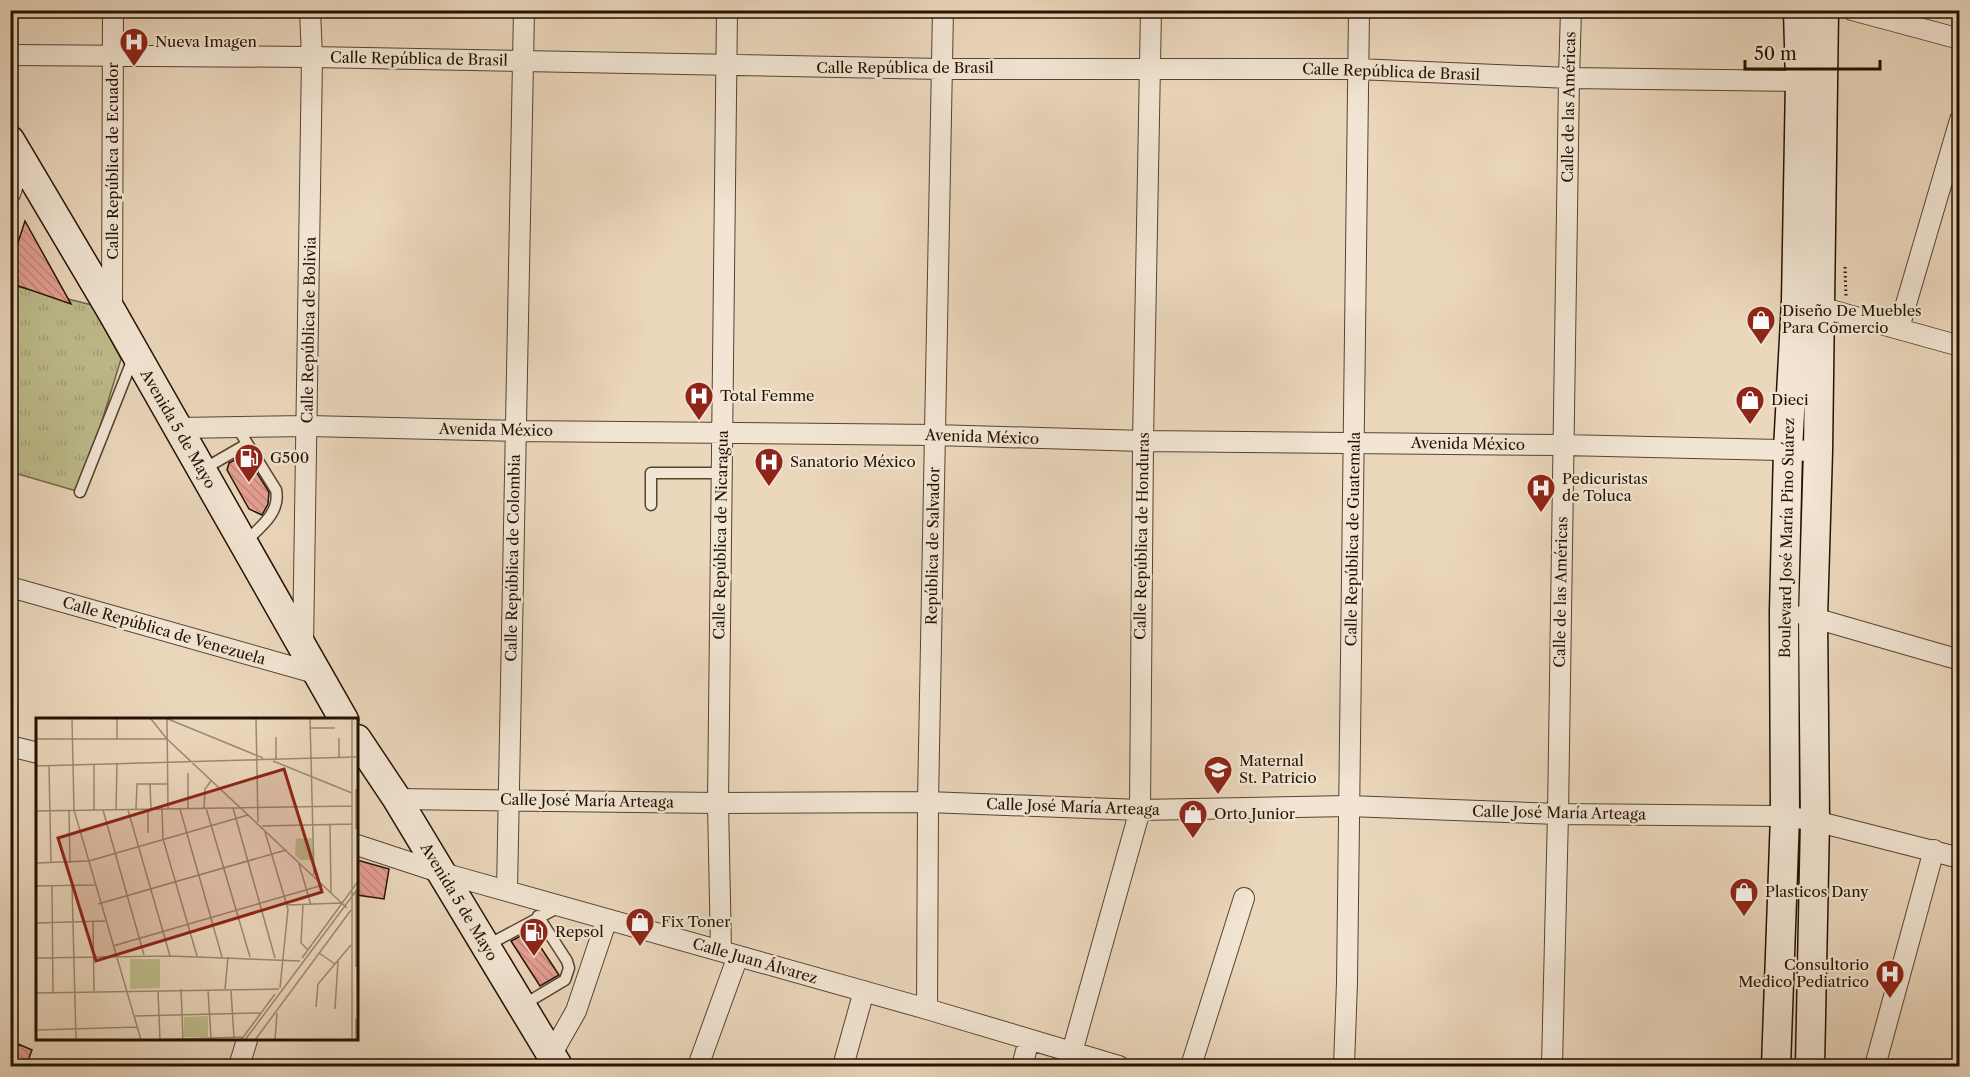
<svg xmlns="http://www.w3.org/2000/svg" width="1970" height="1077" viewBox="0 0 1970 1077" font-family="'Libre Caslon Text',serif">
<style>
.park{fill:url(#park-tufts);stroke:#716847;stroke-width:1.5}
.building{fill:url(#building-back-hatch);stroke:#241302;stroke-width:1.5}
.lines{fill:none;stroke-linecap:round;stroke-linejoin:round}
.service-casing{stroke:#564430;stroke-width:13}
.minor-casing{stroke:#564430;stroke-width:22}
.secondary-casing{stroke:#241302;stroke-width:31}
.path{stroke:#241302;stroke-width:3;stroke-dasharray:1.5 3;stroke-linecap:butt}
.service{stroke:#f2e5d3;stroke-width:10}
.minor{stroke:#f2e5d3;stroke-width:20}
.secondary{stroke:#f2e5d3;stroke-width:28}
.labels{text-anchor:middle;stroke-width:4.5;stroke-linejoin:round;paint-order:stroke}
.poi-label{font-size:15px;fill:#241302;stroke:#f2e5d3;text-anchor:start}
.street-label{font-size:15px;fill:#241302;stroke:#f2e5d3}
.inset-road{fill:none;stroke:#9b8972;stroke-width:1.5}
.view{fill:#8f2418;fill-opacity:0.15;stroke:#8f2418;stroke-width:3}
.inset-edge{fill:none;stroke:#241302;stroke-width:3}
</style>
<defs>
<pattern id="park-tufts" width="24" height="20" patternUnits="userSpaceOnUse" patternTransform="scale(1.5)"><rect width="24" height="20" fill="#bebc8c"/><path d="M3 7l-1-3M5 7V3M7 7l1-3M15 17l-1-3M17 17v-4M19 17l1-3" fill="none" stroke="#a3a177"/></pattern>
<pattern id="building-back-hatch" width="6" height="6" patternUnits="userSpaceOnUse" patternTransform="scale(1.5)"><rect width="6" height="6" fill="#e49e92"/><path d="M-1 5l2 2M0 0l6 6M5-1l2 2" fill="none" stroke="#c3877c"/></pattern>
</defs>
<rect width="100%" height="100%" fill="#ebd7bc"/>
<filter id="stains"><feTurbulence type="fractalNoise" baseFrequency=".00333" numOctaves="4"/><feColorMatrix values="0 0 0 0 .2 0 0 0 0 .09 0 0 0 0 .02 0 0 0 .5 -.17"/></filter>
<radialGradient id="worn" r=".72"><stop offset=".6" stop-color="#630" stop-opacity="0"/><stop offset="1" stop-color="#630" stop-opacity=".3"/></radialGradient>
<path class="park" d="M11,285l81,20 29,54 -41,133 -69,-20z"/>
<path class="building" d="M25,221l46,83 -61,-21v-16z
M240,457l8,2 21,33 -1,12 -6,11 -13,-6 -22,-39 2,-7z
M357,860l32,9 -5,30 -27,-4z
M530,931l29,44 -19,11 -29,-45z
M18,1044l14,6 -6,16h-16z"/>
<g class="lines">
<g class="service-casing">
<path id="service" d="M237,427l39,63c5,23 -17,38 -32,53
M202,470l45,-26
M80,492l54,-136
M651,505v-32h71
M486,946l73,-39
M523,1005l42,-25 4,-12 -2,-7 -29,-45"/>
</g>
<g class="minor-casing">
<path id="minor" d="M1852,10l108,29
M10,55l302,2 630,12h415l212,9 231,3
M10,194l11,-34
M1809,304l151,42
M112,310l1,-300
M1899,328l61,-208
M177,428l131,-2 208,5 419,4 208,6 420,4 255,6
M10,587l308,87
M1804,615l156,45
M303,647l9,-590 -2,-47
M10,746l28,7
M397,799l321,4 210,-1 212,8 209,-4 209,8 227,2 30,5 145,37
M357,845l82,27 488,137 192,57
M507,890l17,-880
M721,951l-3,-148 9,-793
M927,1009l1,-207 15,-792
M1072,1052l68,-242 3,-369 8,-431
M551,1055l25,-44 31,-92
M239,1066l8,-26
M698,1066l40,-110
M843,1066l21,-75
M1022,1066l7,-26
M1191,1066l53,-168
M1344,1066l3,-84 12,-972
M1552,1066l6,-252 11,-736 2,-68
M1875,1066l59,-216"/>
</g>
<g class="secondary-casing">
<path id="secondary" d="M10,140l102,172 232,408
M357,739l40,60 161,267
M1776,1066l9,-250 -1,-205 4,-161 8,-149 4,-220 -2,-71
M1810,1066l5,-245 -2,-204 5,-166 6,-441"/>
</g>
<path class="path" d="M1845,267l1,30"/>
<use href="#service" class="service"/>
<use href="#minor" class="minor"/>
<use href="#secondary" class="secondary"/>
</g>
<defs>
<g id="hospital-pin" transform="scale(1.5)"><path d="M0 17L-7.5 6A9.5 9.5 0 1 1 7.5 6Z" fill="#8f2418" stroke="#f2e5d3"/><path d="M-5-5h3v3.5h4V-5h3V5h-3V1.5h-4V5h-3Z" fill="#fff"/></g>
<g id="shop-pin" transform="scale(1.5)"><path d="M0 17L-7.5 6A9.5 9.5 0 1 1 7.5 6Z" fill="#8f2418" stroke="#f2e5d3"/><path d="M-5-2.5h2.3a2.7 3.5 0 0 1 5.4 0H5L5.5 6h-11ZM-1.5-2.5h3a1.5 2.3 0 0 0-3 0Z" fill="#fff"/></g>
<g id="fuel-pin" transform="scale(1.5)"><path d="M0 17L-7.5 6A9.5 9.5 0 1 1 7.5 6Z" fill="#8f2418" stroke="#f2e5d3"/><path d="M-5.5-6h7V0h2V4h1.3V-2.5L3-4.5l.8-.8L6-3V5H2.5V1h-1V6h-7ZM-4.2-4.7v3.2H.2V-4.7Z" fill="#fff"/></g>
<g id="school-pin" transform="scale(1.5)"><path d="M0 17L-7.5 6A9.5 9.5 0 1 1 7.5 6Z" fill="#8f2418" stroke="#f2e5d3"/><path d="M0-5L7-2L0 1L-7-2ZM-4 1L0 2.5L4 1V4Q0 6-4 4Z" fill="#fff"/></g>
</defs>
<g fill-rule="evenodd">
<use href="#hospital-pin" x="134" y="42"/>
<use href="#shop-pin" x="1761" y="320"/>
<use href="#hospital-pin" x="699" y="396"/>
<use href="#shop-pin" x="1750" y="400"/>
<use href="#fuel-pin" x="249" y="458"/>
<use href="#hospital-pin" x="769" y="462"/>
<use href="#hospital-pin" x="1541" y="488"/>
<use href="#school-pin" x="1218" y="770"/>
<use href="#shop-pin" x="1193" y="814"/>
<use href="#shop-pin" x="1744" y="892"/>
<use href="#shop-pin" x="640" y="922"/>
<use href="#fuel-pin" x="534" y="932"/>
<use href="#hospital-pin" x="1890" y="974"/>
</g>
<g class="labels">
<g class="poi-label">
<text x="155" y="47">Nueva Imagen</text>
<text x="1782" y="316">Diseño De Muebles<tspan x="1782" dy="17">Para Comercio</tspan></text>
<text x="720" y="401">Total Femme</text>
<text x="1771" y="405">Dieci</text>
<text x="270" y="463">G500</text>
<text x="790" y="467">Sanatorio México</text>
<text x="1562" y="484">Pedicuristas<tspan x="1562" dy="17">de Toluca</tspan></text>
<text x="1239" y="766">Maternal<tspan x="1239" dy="17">St. Patricio</tspan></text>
<text x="1214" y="819">Orto Junior</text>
<text x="1765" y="897">Plasticos Dany</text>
<text x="661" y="927">Fix Toner</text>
<text x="555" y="937">Repsol</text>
<text x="1869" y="970" text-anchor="end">Consultorio<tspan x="1869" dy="17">Medico Pediatrico</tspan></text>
</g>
<g class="street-label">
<text transform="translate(419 59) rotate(1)" y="5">Calle República de Brasil</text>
<text x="905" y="73">Calle República de Brasil</text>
<text transform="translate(1391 72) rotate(2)" y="5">Calle República de Brasil</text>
<text transform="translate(1569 107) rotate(-89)" y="5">Calle de las Américas</text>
<text transform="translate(113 161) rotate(-90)" y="5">Calle República de Ecuador</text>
<text transform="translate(309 330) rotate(-89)" y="5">Calle República de Bolivia</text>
<text transform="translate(178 429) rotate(60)" y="5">Avenida 5 de Mayo</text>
<text transform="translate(496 430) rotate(1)" y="5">Avenida México</text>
<text transform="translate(982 437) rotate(2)" y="5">Avenida México</text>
<text transform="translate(1468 444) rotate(1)" y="5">Avenida México</text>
<text transform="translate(721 535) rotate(-89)" y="5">Calle República de Nicaragua</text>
<text transform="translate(1142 536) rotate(-89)" y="5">Calle República de Honduras</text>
<text transform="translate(1787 538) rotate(-89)" y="5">Boulevard José María Pino Suárez</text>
<text transform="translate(1353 539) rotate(-89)" y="5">Calle República de Guatemala</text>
<text transform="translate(933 546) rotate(-89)" y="5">República de Salvador</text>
<text transform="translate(513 558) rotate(-89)" y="5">Calle República de Colombia</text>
<text transform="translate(1561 592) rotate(-89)" y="5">Calle de las Américas</text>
<text transform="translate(164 631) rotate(16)" y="5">Calle República de Venezuela</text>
<text transform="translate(587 801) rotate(1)" y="5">Calle José María Arteaga</text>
<text transform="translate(1073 807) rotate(2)" y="5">Calle José María Arteaga</text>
<text transform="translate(1559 813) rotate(1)" y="5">Calle José María Arteaga</text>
<text transform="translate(459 902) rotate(59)" y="5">Avenida 5 de Mayo</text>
<text transform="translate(755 961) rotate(16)" y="5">Calle Juan Álvarez</text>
</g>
</g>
<g transform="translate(36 718)">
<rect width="322" height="322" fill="#ebd7bc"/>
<path d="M276,120l2,22h-13l-6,-5 1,-16zM94,241h30v29l-30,1zM172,298v21h-24v-20z" fill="#bebc8c"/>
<path class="inset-road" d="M36,1l2,91 67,230M81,1v20M115,1l16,20 180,169M131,1l1,90M132,1l95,39M220,1l2,103M274,1l4,156M274,10h25M240,19v23M303,20v20M0,21h131M237,43l79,32M58,47v45M0,48l320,-9M13,48l2,97M152,55v36M114,66l1,25M168,90l1,-19 6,-8M170,90l44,149M197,90l42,150M100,91l1,-25h30M126,91l1,30 34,117M144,91l42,148M67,92l41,145M80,92l1,-46M92,92l42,146M0,93l316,-5M33,93l1,52M294,107l1,67M226,108l90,-2M320,111v-40M229,114l23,77 -8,79M112,115v-24M0,145l53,-2 159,-46M263,146l12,41M36,167l4,155M0,168l59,-1M16,168l1,107M320,172v77M62,186l188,-54M251,187l54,-2M267,187l-2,38 7,7M57,203l1,70M0,205l69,-2M77,228l210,-61M283,235l16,11M0,240l134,-2 130,5M266,240l57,-78M282,266l33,-39M145,271l2,50M189,271l3,-32M172,272l3,49M122,273l2,49M195,273l3,46M0,275l243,-4M280,289l2,-23M299,291l3,-48M99,298l125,-3M2,312l99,-3M112,322l95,-3M205,322l34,-46M209,322l114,-153M219,322l96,-130M239,322l2,-27M316,322v-321M320,322v-21"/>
<path class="view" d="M248,51l38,123 -226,69 -38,-123z"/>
<rect width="322" height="322" class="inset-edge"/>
</g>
<rect width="1970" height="1077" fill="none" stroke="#ebd7bc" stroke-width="36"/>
<rect x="12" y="12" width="1946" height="1053" fill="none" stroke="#241302" stroke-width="3"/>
<rect x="18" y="18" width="1934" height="1041" fill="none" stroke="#241302" stroke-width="1.5"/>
<path d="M1745 60v9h135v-9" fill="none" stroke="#241302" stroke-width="3"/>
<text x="1754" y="60" font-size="18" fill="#241302" stroke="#f2e5d3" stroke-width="4.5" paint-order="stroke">50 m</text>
<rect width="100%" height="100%" filter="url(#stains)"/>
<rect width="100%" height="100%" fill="url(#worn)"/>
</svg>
